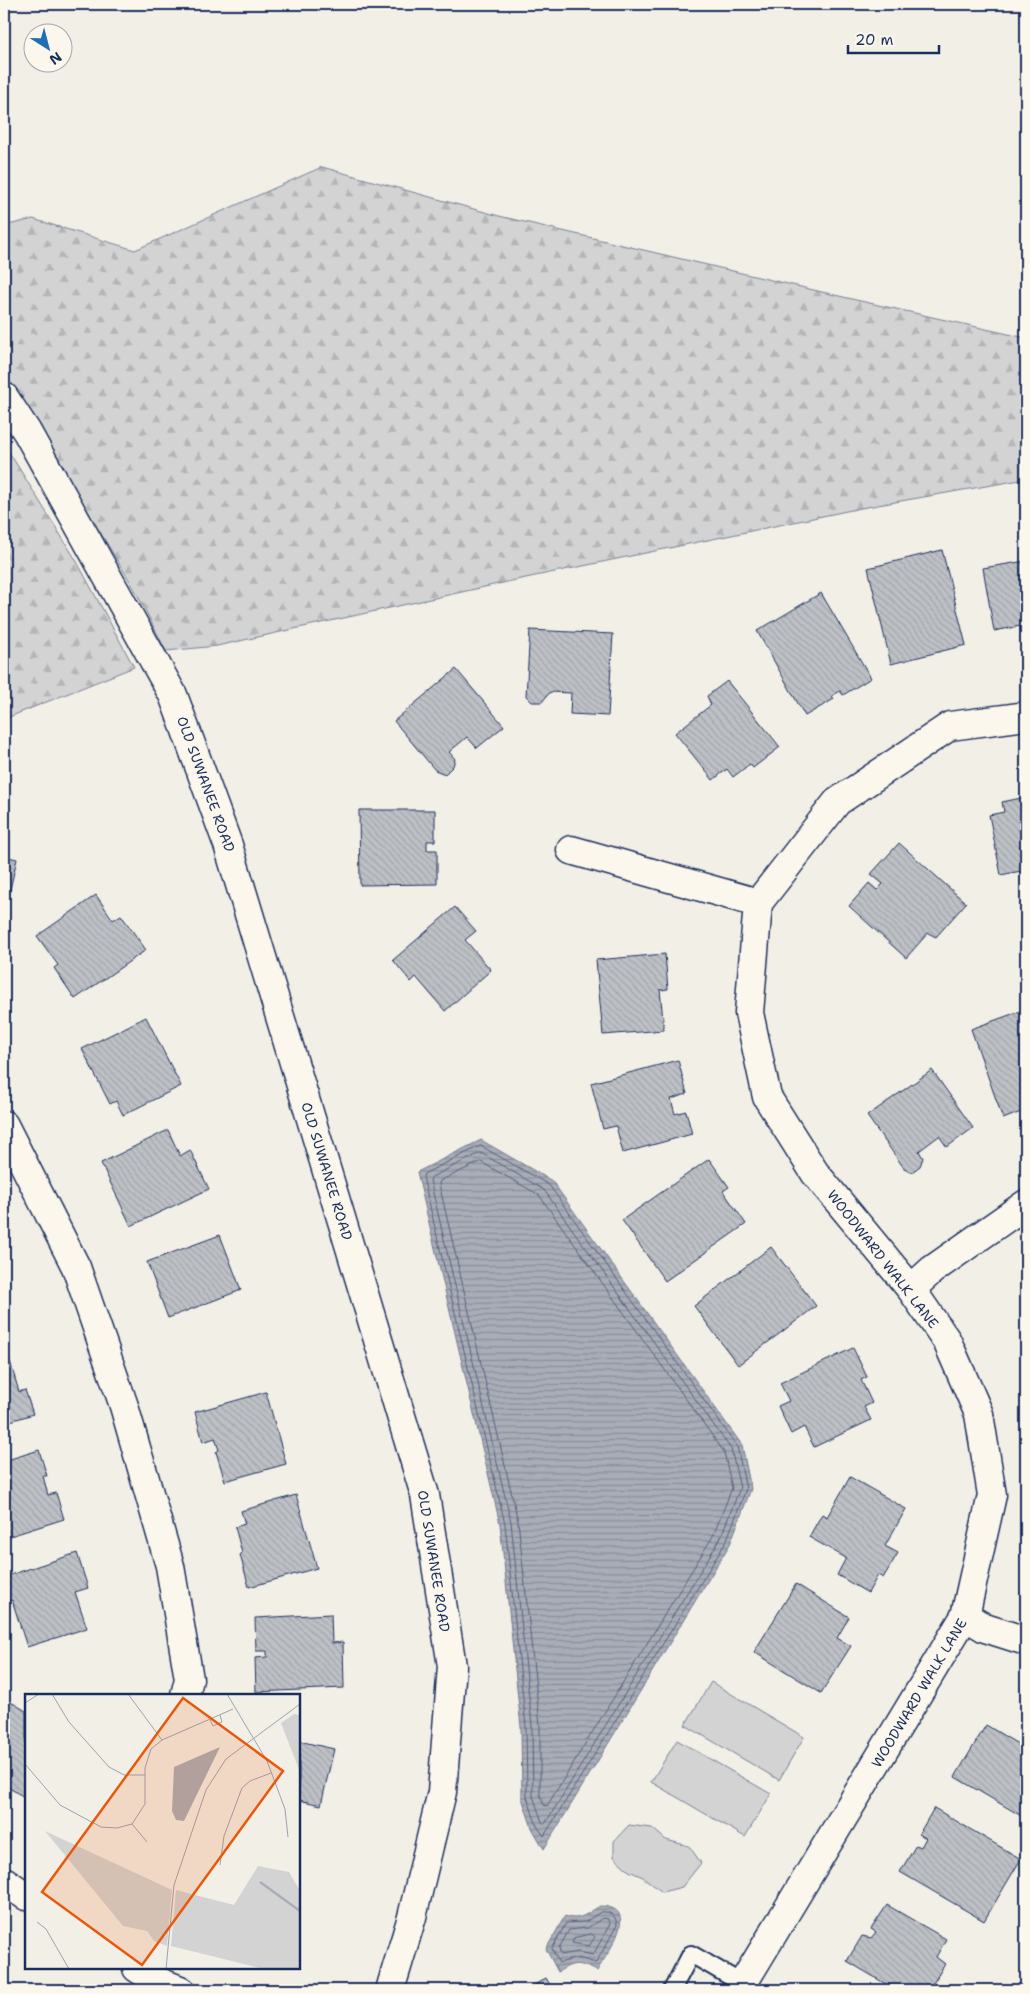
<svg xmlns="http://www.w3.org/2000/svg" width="1030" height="1994" viewBox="0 0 1030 1994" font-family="'Shantell Sans',sans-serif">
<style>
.forest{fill:url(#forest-firs);stroke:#768198}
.park{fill:#d2d3d2;stroke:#768198}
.water{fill:url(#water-rules);stroke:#707b93}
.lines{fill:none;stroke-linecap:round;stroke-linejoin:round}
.shore{stroke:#546182;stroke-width:1}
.building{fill:url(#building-back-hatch);stroke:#1b2f5e}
.service-casing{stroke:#1b2f5e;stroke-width:20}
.minor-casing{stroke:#1b2f5e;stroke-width:31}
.tertiary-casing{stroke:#1b2f5e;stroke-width:31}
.service{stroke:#fbf7ec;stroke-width:16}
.minor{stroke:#fbf7ec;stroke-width:28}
.tertiary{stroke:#fbf7ec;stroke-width:28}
.labels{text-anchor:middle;stroke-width:5;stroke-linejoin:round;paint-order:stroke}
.street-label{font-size:14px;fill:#1b2f5e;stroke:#fbf7ec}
.inset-river{fill:none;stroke:#a9adb7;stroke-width:2.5}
.inset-road{fill:none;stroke:#9ca2b0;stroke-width:1}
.view{fill:#e8590c;fill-opacity:0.15;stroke:#e8590c;stroke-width:2.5}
.inset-edge{fill:none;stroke:#1b2f5e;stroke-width:2.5}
</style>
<defs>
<pattern id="forest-firs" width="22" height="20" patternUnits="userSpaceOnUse" patternTransform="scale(1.25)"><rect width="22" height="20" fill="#d2d3d2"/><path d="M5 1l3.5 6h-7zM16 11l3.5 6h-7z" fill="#b4b5b7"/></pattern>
<pattern id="water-rules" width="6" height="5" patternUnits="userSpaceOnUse" patternTransform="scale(1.25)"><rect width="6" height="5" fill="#a9adb7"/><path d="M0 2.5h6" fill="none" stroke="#898d98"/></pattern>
<pattern id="building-back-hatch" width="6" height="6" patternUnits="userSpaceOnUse" patternTransform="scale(1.25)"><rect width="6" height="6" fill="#bdc0c4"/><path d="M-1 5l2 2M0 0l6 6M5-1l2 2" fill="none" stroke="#a2a5ab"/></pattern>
</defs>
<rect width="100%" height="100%" fill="#f2efe6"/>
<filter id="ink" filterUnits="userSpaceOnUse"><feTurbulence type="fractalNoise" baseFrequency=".02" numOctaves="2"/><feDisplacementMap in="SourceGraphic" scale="10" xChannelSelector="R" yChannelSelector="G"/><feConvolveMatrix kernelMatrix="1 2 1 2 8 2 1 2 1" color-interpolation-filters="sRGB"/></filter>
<g filter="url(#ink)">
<path class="forest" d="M322,167l177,49 357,84 170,38v141l-165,29 -345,72 -299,66 -51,5 -32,-63 -130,-214v-148l29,-7 102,31z
M4,444l72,116 58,107 -130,52z"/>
<path class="park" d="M711,1682l93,55 -25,43 -94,-55z
M677,1740l94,54 -26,43 -94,-55z
M629,1825l23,3 14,12 23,6 12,17 -19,24 -20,5 -19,-15 -14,-6 -15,-14v-16z"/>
<path class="water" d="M481,1140l71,41 190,264 9,44 -21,55 -186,305 -12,-21 -10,-30 -1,-71 -21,-203 -83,-352z
M600,1906c43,1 7,47 -3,65 -18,-8 -22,-10 -39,1l-12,-23 19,-33c15,6 22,-3 35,-10z"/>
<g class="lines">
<path class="shore" d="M481,1146l68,39 188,261 9,43 -20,53 -182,294 -7,-10 -10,-29 -1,-70 -21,-203 -82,-347 1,-3z
M481,1153l63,37 187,259 9,39 -20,51 -175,285 -3,-2 -9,-26 -1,-70 -21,-204 -81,-342 2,-3z
M481,1162l58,33 185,257 8,36 -19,48 -166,270 -3,-1 -4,-10v-70l-22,-204 -79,-337 1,-3z
M601,1912c10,-1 15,4 16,13l-21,38 -18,-5 -19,5 -7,-14 14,-26 19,-1z
M603,1918l5,1 2,5 -17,31 -15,-3 -17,3 -2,-7 10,-18 18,-2z
M592,1934l3,3 -6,9 -17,-3 2,-5z"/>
</g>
<path class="building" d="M942,550l24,95 -75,19 -23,-96z
M1026,561v64l-32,6 -11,-63z
M821,593l50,85 -28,17 -3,-4 -8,5 2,3 -29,17 -48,-85z
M530,630l83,4 -5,82 -38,-2 1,-21 -21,-1 -8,10h-10l-6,-6z
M456,669l48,57 -27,22 -10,-11 -18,15 6,7 -2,7 -8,8 -10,-4 -41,-49z
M727,681l53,66 -27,21 -3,-4 -17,13 -6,-8 -14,11 -38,-47 36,-28 -4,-9z
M1026,797v73l-25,5 -12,-60 15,-3 -2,-10z
M359,810h76v31h-8v9h10v34l-77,1z
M899,843l67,60 -30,34 -8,-4 -22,25 -57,-52 20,-23 8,7 6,-6 -12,-10z
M4,856l13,3 -13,57z
M96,895l17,25 8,-5 25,35 -71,49 -21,-31 4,-3 -21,-29z
M455,907l21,24 -11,9 26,30 -46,41 -29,-34 -5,5 -18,-22z
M665,954l3,35 -8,1 4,40 -61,5 -7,-75z
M1026,1009v101l-23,9 -32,-90z
M146,1017l35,69 -58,29 -7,-14 -6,3 -28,-55z
M678,1060l9,34 -16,5 4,15 11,-3 6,23 -69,19 -7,-27 -13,3 -12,-46z
M932,1070l41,58 -26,19 -8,-11 -20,15 4,7 -3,8 -8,6 -8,-4 -37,-52z
M168,1130l12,26 10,-6 19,39 -78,37 -30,-63z
M709,1159l20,28 -6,4 23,33 -81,57 -43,-61z
M220,1235l21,55 -73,28 -21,-56z
M771,1247l45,59 -78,59 -44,-59z
M853,1348l14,29 -6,3 11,23 -8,4 7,13 -57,27 -10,-20 -13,7 -13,-28 11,-5 -9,-18z
M10,1361l9,31 6,-2 8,24 -29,9v-60z
M266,1392l20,72 -61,17 -9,-29 3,-2 -4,-12 -12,4 -8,-30z
M39,1450l8,26h-4l5,19 8,-2 8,26 -60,19v-77z
M850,1477l56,32 -21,37 13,7 -15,25 -5,-3 -10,18 -31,-18 9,-17 -37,-21 13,-23 5,3z
M296,1495l21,73 -68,19 -9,-32 2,-2 -7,-26 10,-3 -4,-13z
M77,1553l11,35 -13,4 12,36 -60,19 -15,-47 -8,2v-25z
M796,1584l53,33 -12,21 14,8 -30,47 -67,-41z
M331,1614l1,29 11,-1 1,46 -88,4 -1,-34 12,-1v-6h-11l-1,-33z
M4,1698l22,13v87l-22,-13z
M986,1725l40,24v63l-3,5 -68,-40z
M299,1741l35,8 -13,56 -22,-5z
M934,1808l87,51 -37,62 -84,-49 16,-27 5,2 5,-9 -7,-4z
M887,1905l59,34 -10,18 9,7 -16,26h-33l-49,-29 15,-25 9,2 5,-6 -5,-3z
M546,1978l7,12h-27z"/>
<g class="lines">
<g class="service-casing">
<path id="service" d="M672,1990l19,-36 52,30"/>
</g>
<g class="minor-casing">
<path id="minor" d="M571,850l187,53
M4,1125l72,142 48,139 46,160 19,113 -4,16
M911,1289l21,-19 94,-66
M965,1616l20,12 41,13
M4,1881l22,15
M137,1968l20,13 23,9
M739,1990l226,-374 27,-121 -13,-81 -32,-73 -36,-52 -96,-116 -48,-76 -18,-84 9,-110 79,-101 113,-76 76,-10"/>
</g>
<g class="tertiary-casing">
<path id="tertiary" d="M4,397l23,35 146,263 55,150 197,650 27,171 -10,126 -30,125 -22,73"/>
</g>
<use href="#service" class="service"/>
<use href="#minor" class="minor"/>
<use href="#tertiary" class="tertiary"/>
</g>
</g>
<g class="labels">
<g class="street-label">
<text transform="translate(206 784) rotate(70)" y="5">OLD SUWANEE ROAD</text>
<text transform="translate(327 1171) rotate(73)" y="5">OLD SUWANEE ROAD</text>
<text transform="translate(883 1259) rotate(52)" y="5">WOODWARD WALK LANE</text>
<text transform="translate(434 1561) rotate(81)" y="5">OLD SUWANEE ROAD</text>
<text transform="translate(919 1693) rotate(-59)" y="5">WOODWARD WALK LANE</text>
</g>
</g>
<g transform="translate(25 1694)">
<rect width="275" height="275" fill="#f2efe6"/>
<path d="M269,20l6,1v57l-19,-49z" fill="#d2d3d2"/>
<path d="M20,137l127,59 -5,56 -13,-5 -7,-10 -24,-5zM233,172l31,6 11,19v78h-36l-93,-23 5,-56 58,15z" fill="#d2d3d2"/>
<path d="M195,53l-36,74 -8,-1 -4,-9 2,-44z" fill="#a9adb7"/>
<path class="inset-river" d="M235,188l40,29"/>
<path class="inset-road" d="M27,0l17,28 40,45 15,8h21M103,0l34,46M202,0l40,67 18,48 3,28M0,9l14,-9M185,26l3,6 9,-4 -2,-7M0,70l35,41 41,22 16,1 15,-4 13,-20v-36l6,-19 11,-9 71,-31M107,130l15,18M195,171l4,-29 18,-48 8,-7 21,-8M12,228l9,7 23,40M141,275l8,-84 32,-95 20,-31 74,-55"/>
<path class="view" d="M158,4l100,73 -141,194 -100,-73z"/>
<rect width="275" height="275" class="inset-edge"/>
</g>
<rect width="1030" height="1994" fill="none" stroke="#fbf7ec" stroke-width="20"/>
<rect x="10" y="10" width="1010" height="1974" fill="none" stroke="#1b2f5e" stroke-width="2" filter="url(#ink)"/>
<g transform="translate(48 48) rotate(144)"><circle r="24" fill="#fbf7ec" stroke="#a1a7b3"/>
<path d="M0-4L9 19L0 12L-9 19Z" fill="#1f6fb2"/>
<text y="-8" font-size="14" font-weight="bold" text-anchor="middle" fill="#1b2f5e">N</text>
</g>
<path d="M848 45v8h91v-8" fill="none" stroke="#1b2f5e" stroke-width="2.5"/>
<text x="855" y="45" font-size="15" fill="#1b2f5e" stroke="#fbf7ec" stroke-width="4" paint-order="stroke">20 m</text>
</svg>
